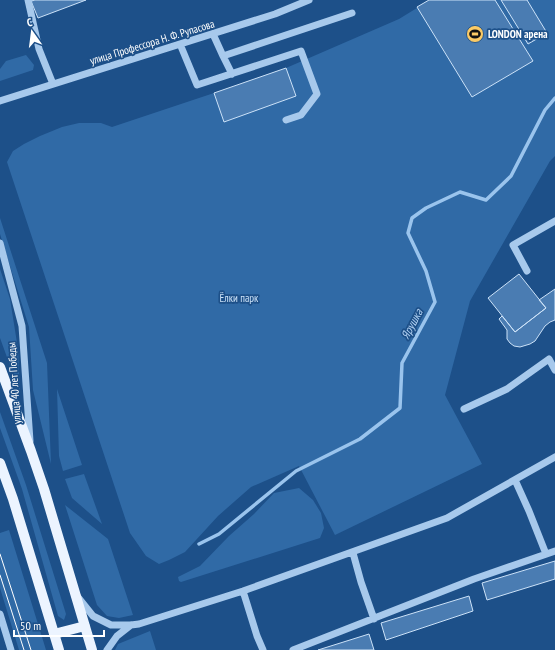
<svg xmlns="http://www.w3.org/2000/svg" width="555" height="650" viewBox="0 0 555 650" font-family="'PT Sans Narrow',sans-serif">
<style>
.green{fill:#306aa6}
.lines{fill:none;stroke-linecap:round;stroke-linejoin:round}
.stream{stroke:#9ac4ed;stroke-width:3.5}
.building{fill:#4a7cb2;stroke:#cce2f8}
.minor{stroke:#a7c9ec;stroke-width:7}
.major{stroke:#ecf4ff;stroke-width:10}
.tram{stroke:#fff;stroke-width:1}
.labels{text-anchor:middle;stroke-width:3.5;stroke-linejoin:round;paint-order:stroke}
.poi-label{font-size:11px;font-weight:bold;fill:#fff;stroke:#1d5089;text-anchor:start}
.street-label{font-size:11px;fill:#fff;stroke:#1d5089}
.park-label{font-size:11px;fill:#cce2f8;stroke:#1d5089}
.water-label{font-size:12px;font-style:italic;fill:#b3d2f3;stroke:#1d5089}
</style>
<rect width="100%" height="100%" fill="#1d5089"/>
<path class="green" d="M430,0h125v156l-5,5 -80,140 -25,94 37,69 -147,71 -36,-69 -48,21 -33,29 -33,36 -16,8 -10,4 -13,-8 -16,-23 -123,-371 6,-11 11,-7 16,-8 22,-9 17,-4h22l11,4 102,-34 11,28 70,-25 -9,-28 113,-49z
M26,55l8,10 -1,5 -33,11v-12l6,-8z
M0,218l47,145 4,101 -18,-74 -4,-63 -29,-93z
M0,269l10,30 8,50 2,44 -20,-55z
M57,389l25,76 -19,6 -4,-15z
M0,412l26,73 40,129 -2,6 -6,-4 -36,-127 -22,-61z
M84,474l18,50 -30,-26 -7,-19z
M299,488l14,12 8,13 3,15 -4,10 -139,44 -2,-1 -1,-4 22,-11 29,-30 25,-22 20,-21z
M65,505l43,34 25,76 -14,3 -12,-2 -10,-11z
M9,530l37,120h-27l-19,-62v-55z
M150,631l6,19h-41l3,-6z"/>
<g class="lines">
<path class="stream" d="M199,544l20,-10 77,-63 64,-32 40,-31 2,-45 33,-61 -9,-31 -18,-38 4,-15 14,-10 34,-16 26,8 25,-24 34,-66 10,-12"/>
</g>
<path class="building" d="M35,0h51l-48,18 -7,-17z
M429,0h66l38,61 -61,36 -55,-90z
M501,0h26l20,33 -19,11z
M286,68l10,28 -72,26 -10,-29z
M519,274l27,34 -31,24 -27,-34z
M555,289v31l-5,2 -5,4 -10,15 -5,3 -10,3 -6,-1 -4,-3 -3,-4v-9l-8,-11 3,-3 13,16 31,-24 -7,-8z
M555,561v18l-68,21 -5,-17z
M469,596l4,15 -87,29 -5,-17z
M369,634l5,16h-56z"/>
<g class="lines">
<path class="minor" d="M29,0h-1l11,49 14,35
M213,34l10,22 129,-43
M180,44l17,41 104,-34 16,43 -16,21 -15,5
M223,56l9,18
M0,101l275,-87 34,-14
M0,243l22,83 8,115
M527,271l-14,-26 42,-24
M464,409l43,-20 42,-30 6,11
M515,480l14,31 17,43
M353,553l8,29 13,37
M243,591l14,45 6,14
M77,596l16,20 18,9h20l8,-1 104,-33 204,-73 108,-61
M0,614l11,36
M107,650l10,-14 14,-11
M293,650l181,-71 81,-28"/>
<path class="major" d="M0,367l31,84 13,38 48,161
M0,463l13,36 46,151
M54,634l31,-8"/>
<path class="tram" d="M0,554l31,96
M0,575l24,75"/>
</g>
<defs>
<g id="stadium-disc" transform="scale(0.9)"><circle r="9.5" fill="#fbca65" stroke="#1d5089"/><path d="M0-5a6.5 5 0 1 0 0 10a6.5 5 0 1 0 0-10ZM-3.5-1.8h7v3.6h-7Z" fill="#111"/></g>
</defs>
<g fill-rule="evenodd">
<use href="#stadium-disc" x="475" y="34"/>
</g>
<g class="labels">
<g class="poi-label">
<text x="488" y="38">LONDON арена</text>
</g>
<g class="street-label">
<text transform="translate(152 42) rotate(-17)" y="4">улица Профессора Н. Ф. Рупасова</text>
<text transform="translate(14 383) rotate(-94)" y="4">улица 40 лет Победы</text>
</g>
<g class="park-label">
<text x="239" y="302">Ёлки парк</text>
</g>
<g class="water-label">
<text transform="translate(412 324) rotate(-62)" y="4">Ярушка</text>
</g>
</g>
<g transform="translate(32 32) rotate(346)" stroke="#1d5089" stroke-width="3" paint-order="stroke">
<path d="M0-3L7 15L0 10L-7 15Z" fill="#ffffff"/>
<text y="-6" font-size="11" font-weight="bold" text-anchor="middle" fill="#ffffff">С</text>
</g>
<path d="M14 630v6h90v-6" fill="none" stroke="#ffffff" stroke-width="2"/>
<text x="20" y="630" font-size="12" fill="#ffffff" stroke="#1d5089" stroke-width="3" paint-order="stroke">50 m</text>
</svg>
